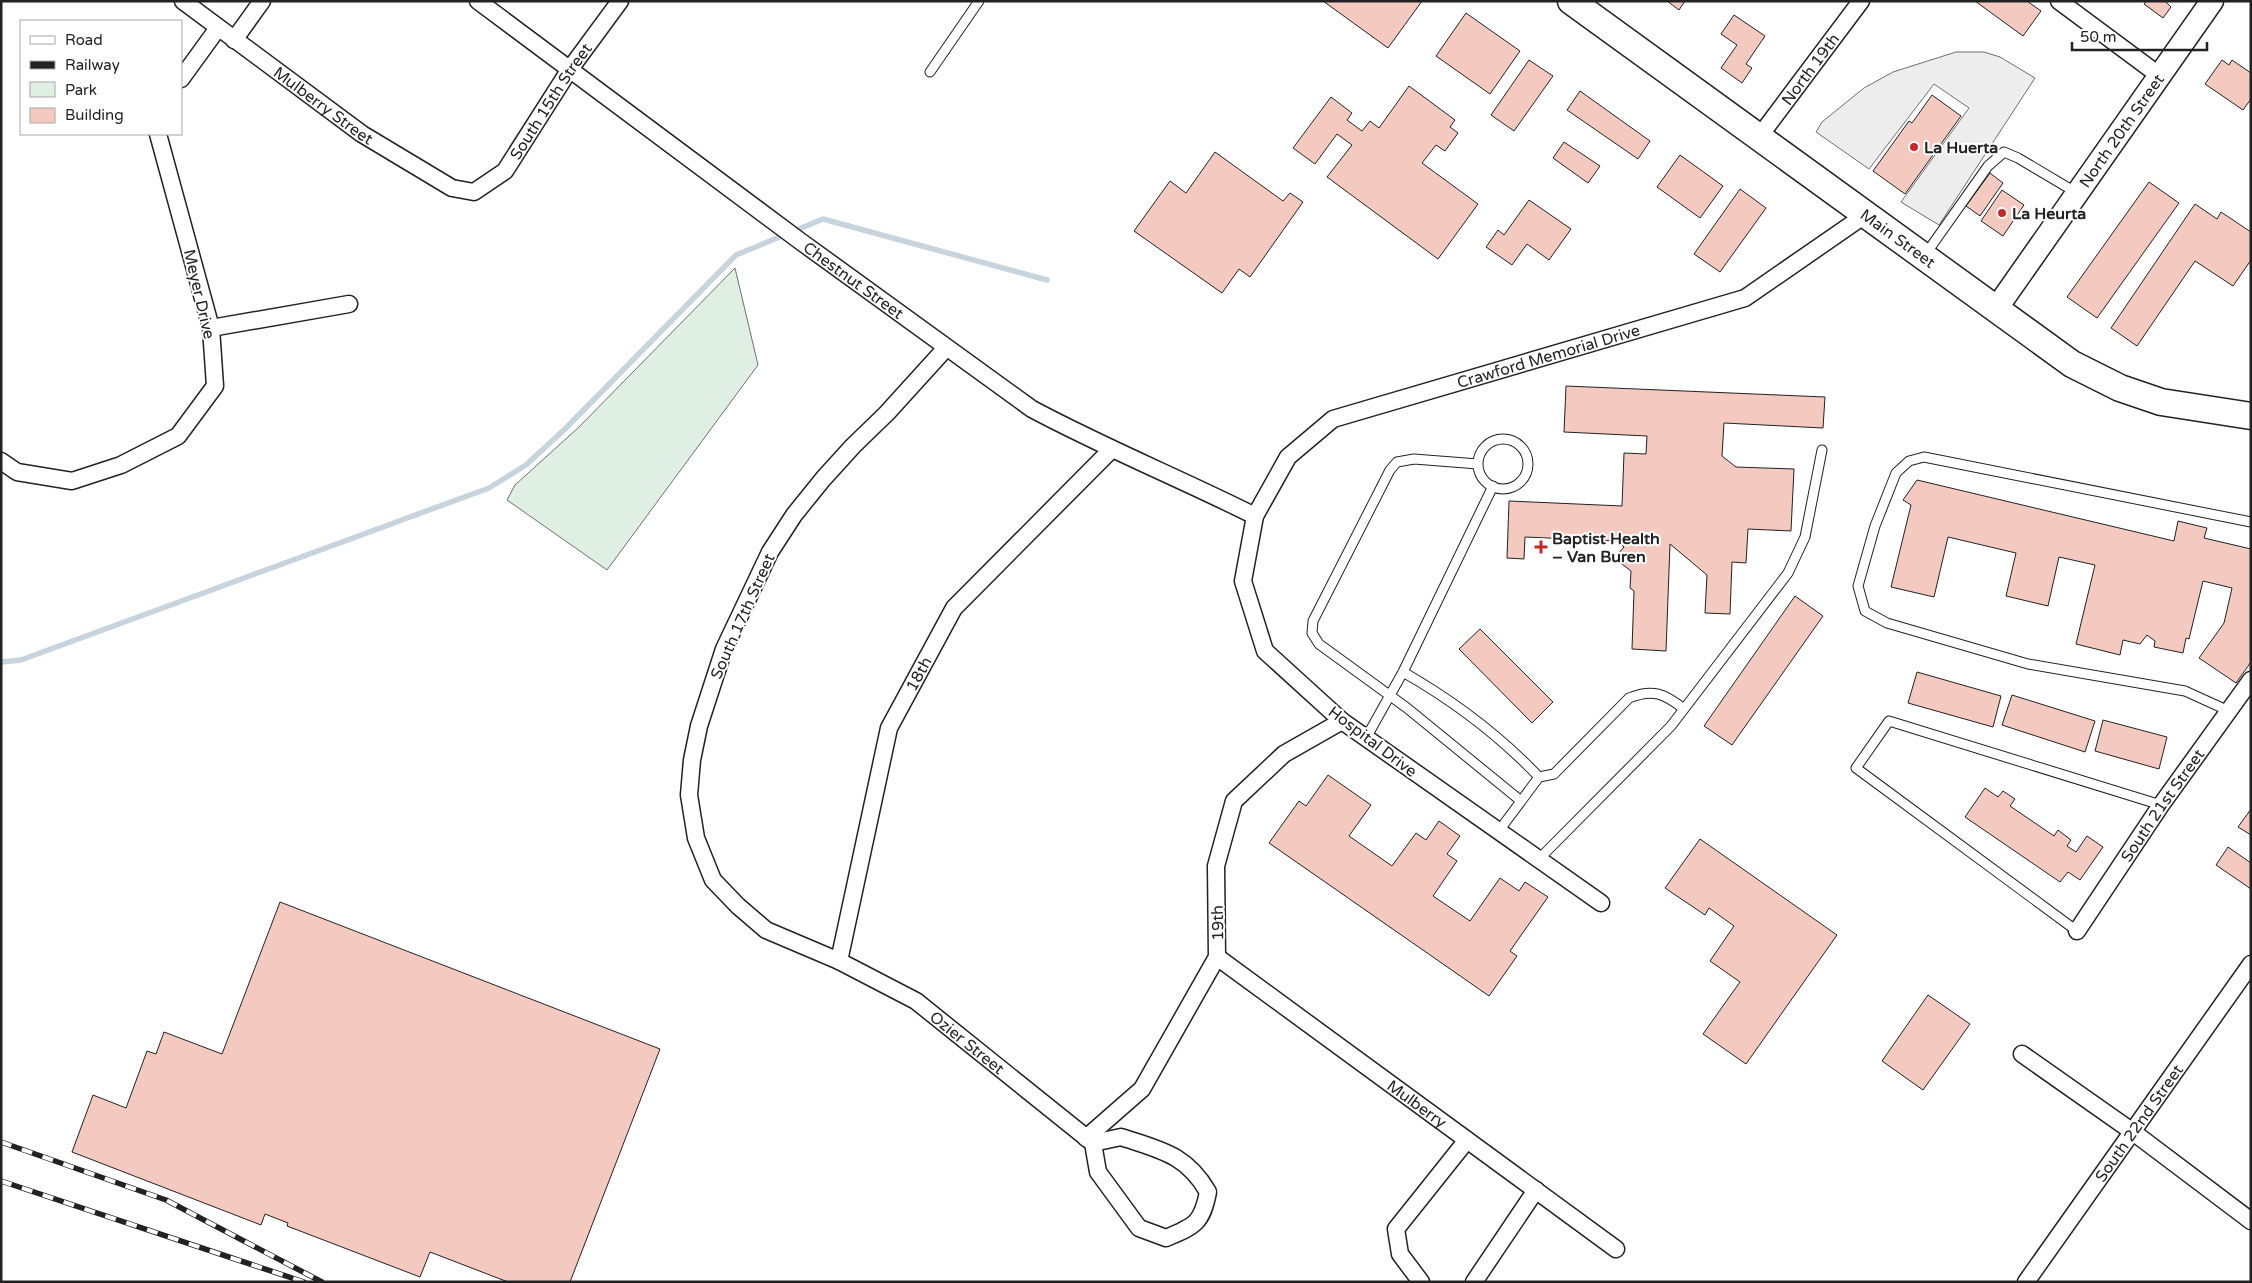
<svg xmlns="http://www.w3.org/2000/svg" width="2252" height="1283" viewBox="0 0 2252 1283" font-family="'Varela Round',sans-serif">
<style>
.green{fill:#e0efe3;stroke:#6f6f6f}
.parking{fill:#ededed;stroke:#6f6f6f}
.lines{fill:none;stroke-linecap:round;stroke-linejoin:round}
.stream{stroke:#c7d3dd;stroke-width:5.5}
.building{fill:#f3c9c0;stroke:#222}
.lane-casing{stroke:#222;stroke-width:11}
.street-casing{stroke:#222;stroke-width:19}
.secondary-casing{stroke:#222;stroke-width:25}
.primary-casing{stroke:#222;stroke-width:29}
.lane{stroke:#fff;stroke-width:9}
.street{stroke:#fff;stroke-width:16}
.secondary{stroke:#fff;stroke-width:22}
.primary{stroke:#fff;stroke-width:26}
.rail-casing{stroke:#222;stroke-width:5.5}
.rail{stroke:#fff;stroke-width:4;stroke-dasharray:11;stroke-linecap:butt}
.poi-dot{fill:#c62828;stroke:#fff;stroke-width:2}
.labels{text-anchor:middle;stroke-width:4;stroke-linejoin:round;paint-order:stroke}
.street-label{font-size:16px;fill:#222;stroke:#fff}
.poi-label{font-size:16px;font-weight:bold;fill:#222;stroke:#fff;text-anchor:start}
</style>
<rect width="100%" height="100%" fill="#fff"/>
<path class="green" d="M735,268l23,97 -151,205 -100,-70 8,-15 64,-58z"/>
<path class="parking" d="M1956,52h28l16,5 35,21 -96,147 -38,-23 68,-94 -35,-24 -65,85 -53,-37 6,-10 42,-34 29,-16z"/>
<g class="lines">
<path class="stream" d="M1,662l20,-2 468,-172 37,-23 39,-36 171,-174 87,-36 224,61"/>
</g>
<path class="building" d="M1323,1h99l-34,47z
M1667,1h18l-6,9z
M1975,1h52l14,10 -18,25z
M2146,1h19l6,6 -8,11 -19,-14z
M1466,13l54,38 -30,43 -54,-38z
M1734,15l31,21 -19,28 6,4 -10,15 -21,-15 16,-23 -16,-11z
M1529,60l24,16 -39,55 -23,-16z
M2222,60l7,5 3,-5 19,13v26l-8,11 -38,-26z
M1409,86l46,34 -5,7 8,6 -13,18 -9,-6 -14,18 56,41 -40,55 -111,-82 25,-32 -15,-11 -22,30 -22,-16 38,-51 21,16 -5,7 15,11 8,-10 9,7z
M1580,91l70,50 -12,18 -71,-49z
M1932,95l29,21 -56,78 -32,-23 36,-50 3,2z
M1564,142l36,24 -12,17 -35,-25z
M1215,152l68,49 7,-8 13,9 -53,75 -11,-8 -17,24 -88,-62 36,-50 16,12z
M1680,155l43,31 -23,32 -43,-31z
M1990,173l13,10 -23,33 -14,-10z
M2149,182l30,21 -82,115 -30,-21z
M1740,189l26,19 -46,64 -26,-18z
M2002,190l22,15 -21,31 -22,-15z
M1529,200l42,29 -22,31 -22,-16 -15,21 -26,-18 12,-17 6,5z
M2195,204l22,15 4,-7 30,20v28l-18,26 -38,-25 -58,85 -26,-18z
M1566,386l259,11 -2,31 -99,-5 -2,33 14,11 58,2 -3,62 -43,-2 -2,34 -14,-1 -2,52 -25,-1 2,-38 -37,-31 -4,107 -34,-2 2,-58 -4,-3 1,-17 -17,-13 10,-11 -7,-6 -92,-4 -1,22 -17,-1 2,-57 113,5 2,-53 22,1 1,-18 -83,-4z
M1917,480l257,61 4,-20 29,7 -3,10 47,11v113l-15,21 -37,-25 25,-35 8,-35 -29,-7 -14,58 -3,-1 -3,15 -29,-6 1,-6 -8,-6 -7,9 -17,-4 -3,15 -44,-11 19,-79 -36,-8 -11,49 -42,-10 10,-43 -68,-16 -14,60 -43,-10 20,-82 -8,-5z
M1795,596l28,20 -91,129 -28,-19z
M1480,629l73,73 -21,21 -73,-74z
M1917,672l84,24 -8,31 -85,-24z
M2012,695l83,26 -10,31 -83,-27z
M2103,720l64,17 -8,32 -64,-18z
M1328,775l43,30 -22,31 43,30 24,-33 10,7 13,-19 21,15 -13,18 10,7 -24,35 37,25 30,-43 19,13 6,-9 23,15 -38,54 7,5 -28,40 -220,-153 30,-42 7,5z
M1985,788l13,9 5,-6 12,8 -5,7 44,30 4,-6 13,10 -4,6 9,6 11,-16 16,11 -23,33 -12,-8 -8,10 -95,-65z
M2251,809v26l-13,-8z
M1700,839l137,96 -91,129 -43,-30 37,-52 -30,-21 24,-35 -25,-18 -4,7 -40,-27z
M2228,847l23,16v26l-35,-24z
M280,902l380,147 -90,233h-62l-78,-30 -10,25 -133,-51 1,-3 -23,-9 -4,11 -189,-73 21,-57 33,13 21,-57 9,3 8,-22 58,22z
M1928,995l42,29 -47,66 -41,-29z"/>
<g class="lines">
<g class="lane-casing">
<path id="lane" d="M930,72l49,-71
M1925,255l63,-89 16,-14 14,6 59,35
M1478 464a25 25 0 1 1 50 0a25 25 0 1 1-50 0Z
M1478,464l-64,-5 -17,3 -7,8 -77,151 -1,12 7,11 88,64 114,93
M1403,672c49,28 97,64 136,105
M2229,711l-44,-20 -157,-27 -141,-41 -22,-12 -7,-25 17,-60 21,-53 13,-12 15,-4 327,65
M1366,738l37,-66 90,-186
M1498,832l41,-55 15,-3 75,-76c24,-10 36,-4 55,11
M1538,860l133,-134 117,-153 17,-36 17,-87
M2077,931l-221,-163 33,-47 272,84"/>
</g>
<g class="street-casing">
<g id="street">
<path id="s1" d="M183,1l179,133 90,54 22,4 31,-21 65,-102 50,-68"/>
<path id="s2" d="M478,1l322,240 232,168c73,39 149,70 223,107"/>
<path d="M2059,1l101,75"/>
<path d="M234,40l28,-39"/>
<path d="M181,79l37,-51"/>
<path id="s3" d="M1759,137l102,-136"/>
<path d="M211,328l138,-24"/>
<path id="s4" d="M946,348l-59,65 -34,33 -30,33 -29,36 -24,37 -46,97 -25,77 -7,34 -3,35 7,43 17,42 25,26 28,24 73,31 77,40 177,142"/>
<path d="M1,461l16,11 55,9 49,-16 57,-29 37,-50 -4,-58 -53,-194"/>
<path id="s5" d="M1601,903l-259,-182 -77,-70 -22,-70 12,-65 33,-59 45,-38 412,-121 120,-83"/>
<path id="s6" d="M2077,931l84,-126 90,-125"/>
<path id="s7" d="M1217,957l399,292"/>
<path id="s8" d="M839,961l50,-233 65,-120 158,-159"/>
<path d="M2022,1054l111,78 118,89"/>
<path d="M1121,1137c39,13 65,17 87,55 -6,31 -13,34 -42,46l-27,-10 -41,-56 -5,-29z"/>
<path d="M1086,1138l56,-49 75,-132 -1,-91 18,-65 50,-47 58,-33"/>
<path d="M1421,1282l-21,-28 -4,-25 71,-89"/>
<path d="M1474,1282l62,-92"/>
<path id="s9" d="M2026,1282l225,-318"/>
</g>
</g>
<g class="secondary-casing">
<g id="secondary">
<path id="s10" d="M1996,309l216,-308"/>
</g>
</g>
<g class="primary-casing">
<g id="primary">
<path id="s11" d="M1571,1l501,363 48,24 41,14 90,14"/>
</g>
</g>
<use href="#lane" class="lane"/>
<use href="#street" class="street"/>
<use href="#secondary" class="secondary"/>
<use href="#primary" class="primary"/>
<g class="rail-casing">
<path id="rail" d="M1,1142l165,58 156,82
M1,1181l303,101"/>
</g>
<use href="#rail" class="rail"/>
</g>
<g class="poi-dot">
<circle cx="1914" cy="147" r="5"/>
<circle cx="2002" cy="213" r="5"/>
<path d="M1538.5 539.5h5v5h5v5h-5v5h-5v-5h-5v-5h5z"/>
</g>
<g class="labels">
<g class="street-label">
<text dy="6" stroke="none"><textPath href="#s3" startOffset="85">North 19th</textPath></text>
<text dy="6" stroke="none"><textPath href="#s1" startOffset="471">South 15th Street</textPath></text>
<text dy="6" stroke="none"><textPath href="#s1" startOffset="175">Mulberry Street</textPath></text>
<text dy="6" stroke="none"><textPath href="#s10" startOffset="218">North 20th Street</textPath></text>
<text dy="6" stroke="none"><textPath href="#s11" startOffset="404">Main Street</textPath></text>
<text dy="6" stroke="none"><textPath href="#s2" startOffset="468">Chestnut Street</textPath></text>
<text transform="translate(200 294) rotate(77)" y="6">Meyer Drive</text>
<text dy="6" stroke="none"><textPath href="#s5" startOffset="911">Crawford Memorial Drive</textPath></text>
<text transform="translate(742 616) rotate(-66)" y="6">South 17th Street</text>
<text dy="6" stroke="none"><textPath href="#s8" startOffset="300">18th</textPath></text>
<text transform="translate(1373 741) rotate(37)" y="6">Hospital Drive</text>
<text dy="6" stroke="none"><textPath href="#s6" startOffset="152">South 21st Street</textPath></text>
<text transform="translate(1217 923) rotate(-91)" y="6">19th</text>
<text dy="6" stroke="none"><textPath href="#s4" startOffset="922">Ozier Street</textPath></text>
<text dy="6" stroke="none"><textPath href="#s7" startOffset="248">Mulberry</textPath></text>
<text dy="6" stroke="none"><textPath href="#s9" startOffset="195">South 22nd Street</textPath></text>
</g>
<g class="poi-label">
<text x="1924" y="153">La Huerta</text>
<text x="2012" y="219">La Heurta</text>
<text x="1552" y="544">Baptist Health<tspan x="1552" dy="18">– Van Buren</tspan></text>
</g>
</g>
<rect width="2252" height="1283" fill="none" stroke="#222222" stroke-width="5"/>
<rect x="20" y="20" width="162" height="115" fill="#ffffff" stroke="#a7a7a7"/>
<rect x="30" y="36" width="25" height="8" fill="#ffffff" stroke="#a7a7a7"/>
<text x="65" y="45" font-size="15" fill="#222222">Road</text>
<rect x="30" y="61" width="25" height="8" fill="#222222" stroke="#a7a7a7"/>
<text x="65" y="70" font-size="15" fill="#222222">Railway</text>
<rect x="30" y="82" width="25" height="15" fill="#e0efe3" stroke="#a7a7a7"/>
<text x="65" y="95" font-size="15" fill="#222222">Park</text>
<rect x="30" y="108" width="25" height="15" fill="#f3c9c0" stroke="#a7a7a7"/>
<text x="65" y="120" font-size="15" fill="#222222">Building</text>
<path d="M2072 42v8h135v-8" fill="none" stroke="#222222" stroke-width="2.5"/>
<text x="2080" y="42" font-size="15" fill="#222222" stroke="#ffffff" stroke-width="4" paint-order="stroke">50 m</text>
</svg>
